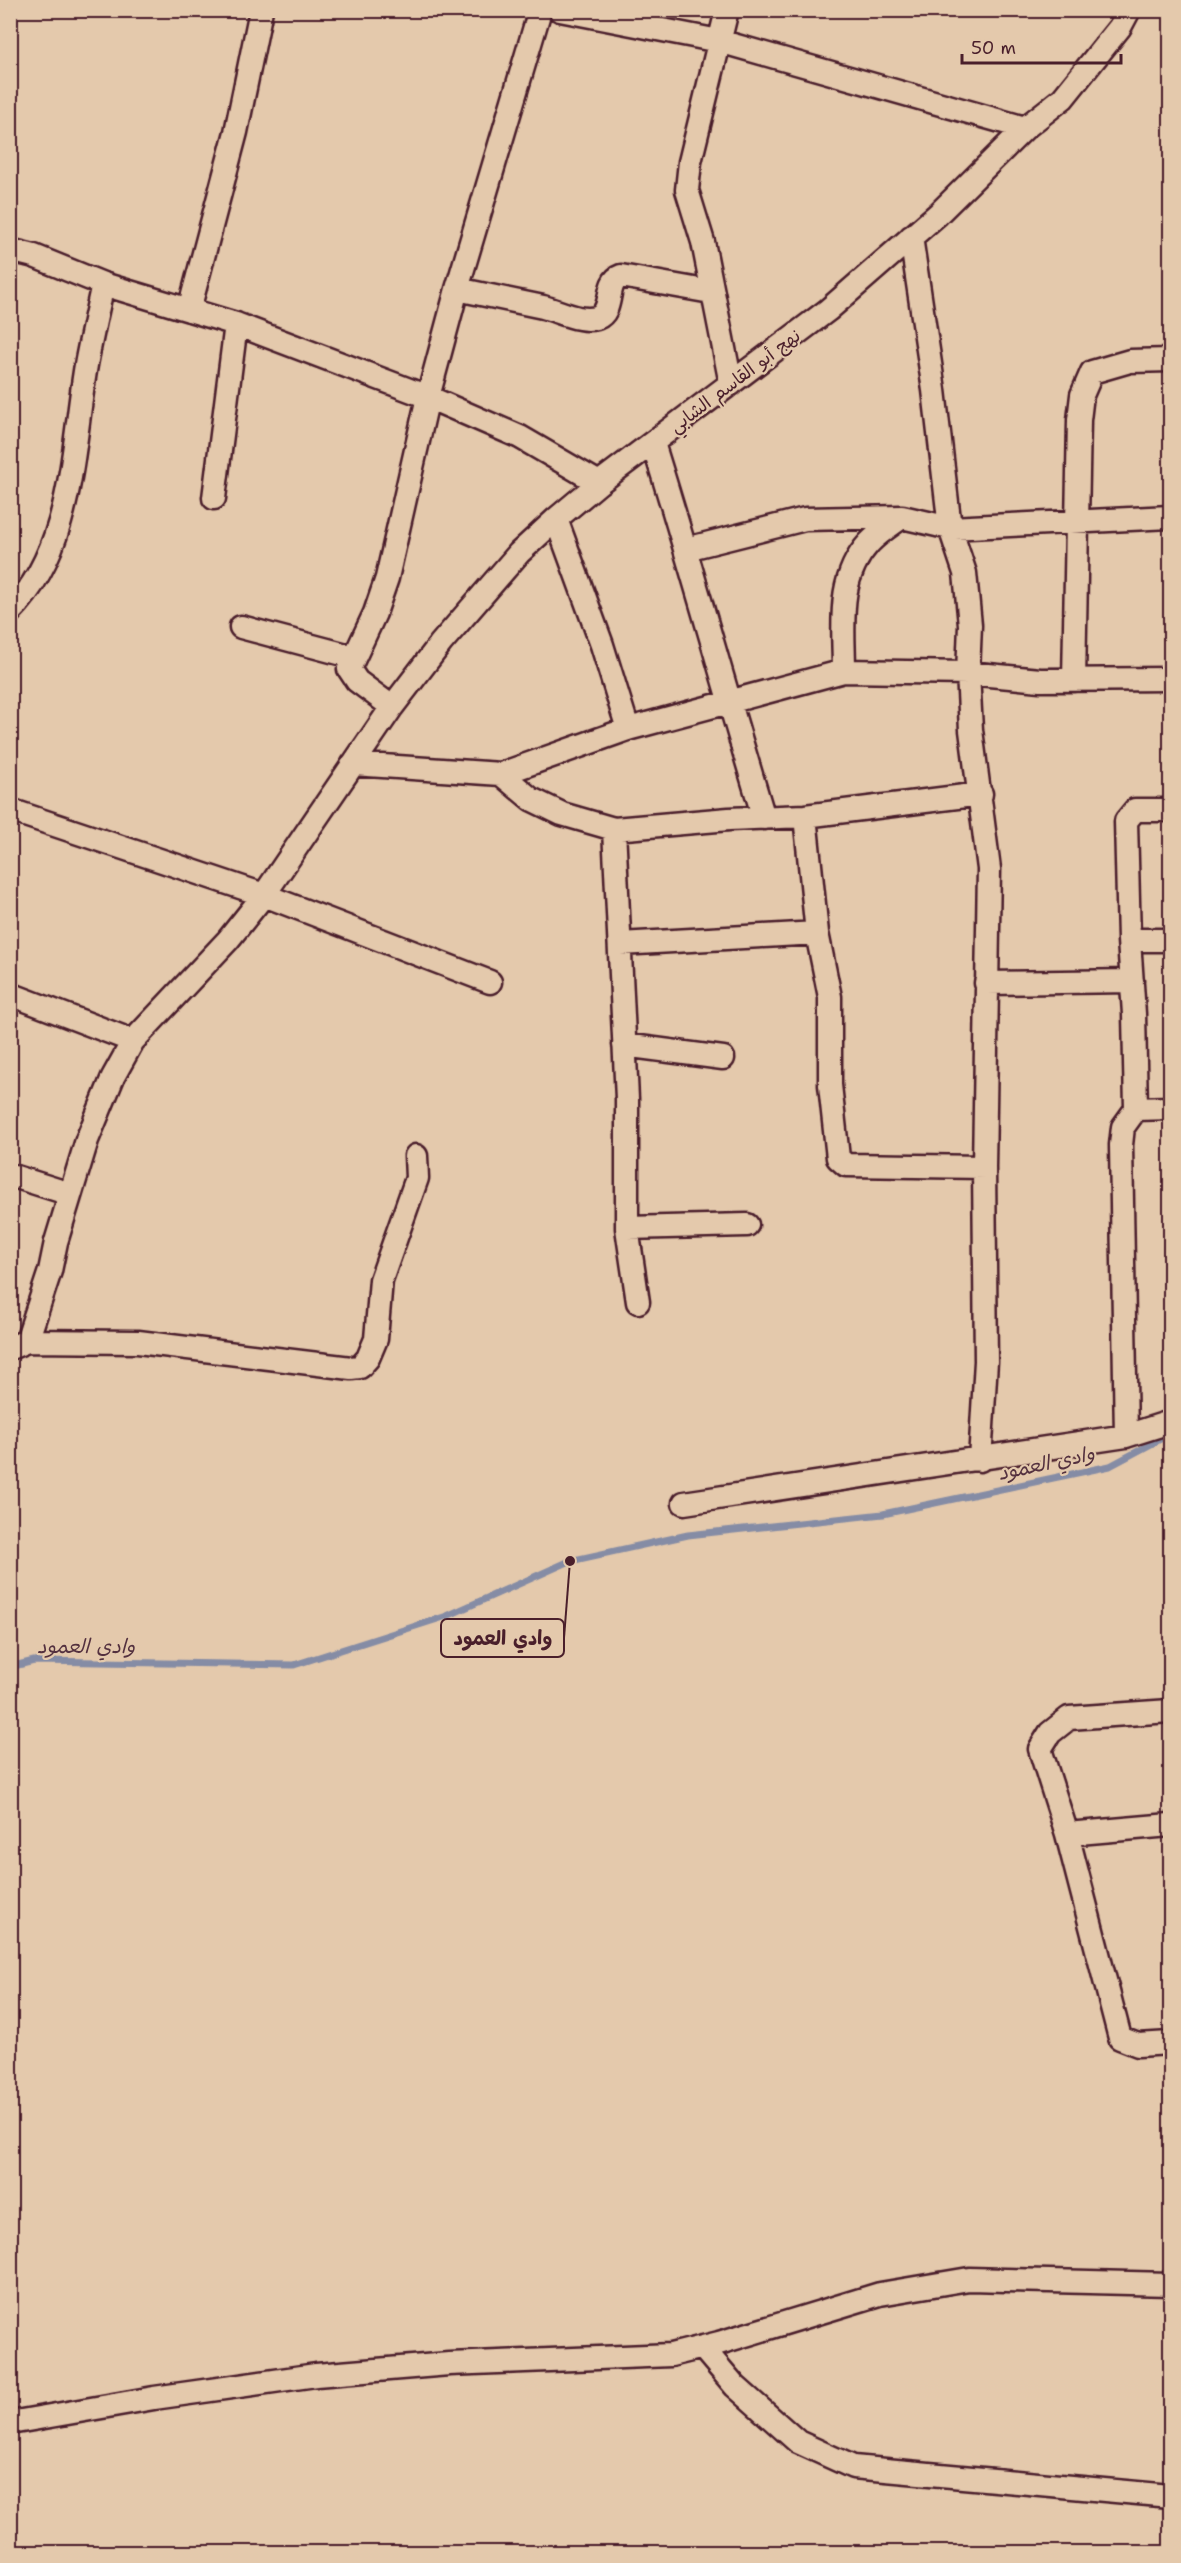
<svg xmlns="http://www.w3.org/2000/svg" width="1181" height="2563" viewBox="0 0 1181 2563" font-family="'Shantell Sans','Playpen Sans Arabic',sans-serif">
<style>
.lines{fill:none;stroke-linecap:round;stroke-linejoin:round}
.stream{stroke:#858ca5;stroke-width:7}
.street-casing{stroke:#4a1f2b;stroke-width:27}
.street{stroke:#e4c9ac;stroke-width:22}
.labels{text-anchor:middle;stroke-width:4.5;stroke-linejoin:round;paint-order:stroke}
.street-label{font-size:18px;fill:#4a1f2b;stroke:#e4c9ac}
.water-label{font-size:20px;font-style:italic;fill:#54313f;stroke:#e4c9ac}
.leader{fill:none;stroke:#4a1f2b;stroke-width:2}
.callout-dot{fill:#4a1f2b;stroke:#e4c9ac;stroke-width:2}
.callout{fill:#e4c9ac;stroke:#4a1f2b;stroke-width:2}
.callout-label{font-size:20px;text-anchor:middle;font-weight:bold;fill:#4a1f2b}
</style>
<rect width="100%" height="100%" fill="#e4c9ac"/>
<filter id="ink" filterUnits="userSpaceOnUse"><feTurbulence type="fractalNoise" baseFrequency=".0167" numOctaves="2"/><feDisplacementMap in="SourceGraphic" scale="12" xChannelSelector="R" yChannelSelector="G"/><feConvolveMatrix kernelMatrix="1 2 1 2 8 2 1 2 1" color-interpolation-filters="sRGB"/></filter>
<g filter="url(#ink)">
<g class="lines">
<path class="stream" d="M10,1667l24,-6 260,4 153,-49 123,-55 118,-26 195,-21 227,-48 60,-32"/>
<g class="street-casing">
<path id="street" d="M560,10l159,31 306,87
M727,10l-37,152 -3,28 16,52 28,142
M911,237l23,153 16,138 15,45 5,52 -2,48 3,57 18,139 -5,298 2,194 -6,99
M10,250l24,6 69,28 133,40 192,73 92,40 79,46
M457,289c29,6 58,12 86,18 12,3 24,9 36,11 5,1 13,1 18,0 18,-7 7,-36 24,-42l90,16
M189,310l47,-178 25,-122
M653,443c39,125 73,250 111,375
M214,498l22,-174
M556,519l46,126 26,84
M686,549l119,-30 97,-2 48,11 220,-11
M10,612c63,-63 62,-164 76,-247 5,-27 11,-54 17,-81
M241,627l113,30
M844,671c0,-45 -8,-92 25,-128 9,-10 22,-18 33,-26
M1074,680l5,-260 3,-25 10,-23 38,-11 40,-1
M392,707l-35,-26 -8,-12 26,-56 12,-35 41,-181 29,-108 83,-279
M353,764l148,10 127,-45 216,-58 124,2 72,7 130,-1
M501,774l30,25 31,15 52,15 115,-10 76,-3 176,-22
M10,810l254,85 226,87
M805,816l12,117 13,64v88l8,73 8,7 138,2
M614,829l13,270v129l11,74
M1129,940h41
M620,944l197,-11
M986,983l146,-2
M10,994l123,47
M624,1045l99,13
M1136,1109l34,-1
M10,1175l60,19
M627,1228l120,-3
M27,1341l111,1 213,26 9,-1 8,-9 8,-19 5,-59 36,-102 -1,-22
M10,1348l17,-7 23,-70 6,-29 31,-102 26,-63 20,-36 95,-101 36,-45 128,-188 49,-64 78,-90 37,-34 43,-36 229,-173 110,-96 87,-86 38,-30 57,-71 9,-17
M1126,1436l-5,-291 2,-18 13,-18 -2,-95 -5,-74 -3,-119 9,-11h35
M684,1503l442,-67 44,-14
M1170,1711l-101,7 -19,15 -10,16 27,85 53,204 18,7 32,-2
M1067,1834l103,-9
M702,2347l33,39 63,56 55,25 317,29
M10,2423l144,-25 162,-23 133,-11 222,-9 48,-12 161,-49 89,-15 201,5"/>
</g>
<use href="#street" class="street"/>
</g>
</g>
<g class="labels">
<g class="street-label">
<text transform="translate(735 381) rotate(-37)" y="6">نهج أبو القاسم الشابي</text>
</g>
<g class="water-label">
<text transform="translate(1046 1463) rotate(-12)" y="7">وادي العمود</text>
<text x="86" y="1653">وادي العمود</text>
</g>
</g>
<path class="leader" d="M570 1561L564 1638"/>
<circle class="callout-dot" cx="570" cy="1561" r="6"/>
<rect class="callout" x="441" y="1619" width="123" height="38" rx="6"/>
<g class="callout-label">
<text x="503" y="1645">وادي العمود</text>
</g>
<rect width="1181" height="2563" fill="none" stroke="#e4c9ac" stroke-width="36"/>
<rect x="18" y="18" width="1145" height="2527" fill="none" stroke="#4a1f2b" stroke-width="2" filter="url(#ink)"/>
<path d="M962 54v9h159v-9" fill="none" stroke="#4a1f2b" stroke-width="3"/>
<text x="971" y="54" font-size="18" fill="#4a1f2b" stroke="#e4c9ac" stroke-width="4.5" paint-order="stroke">50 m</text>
</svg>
